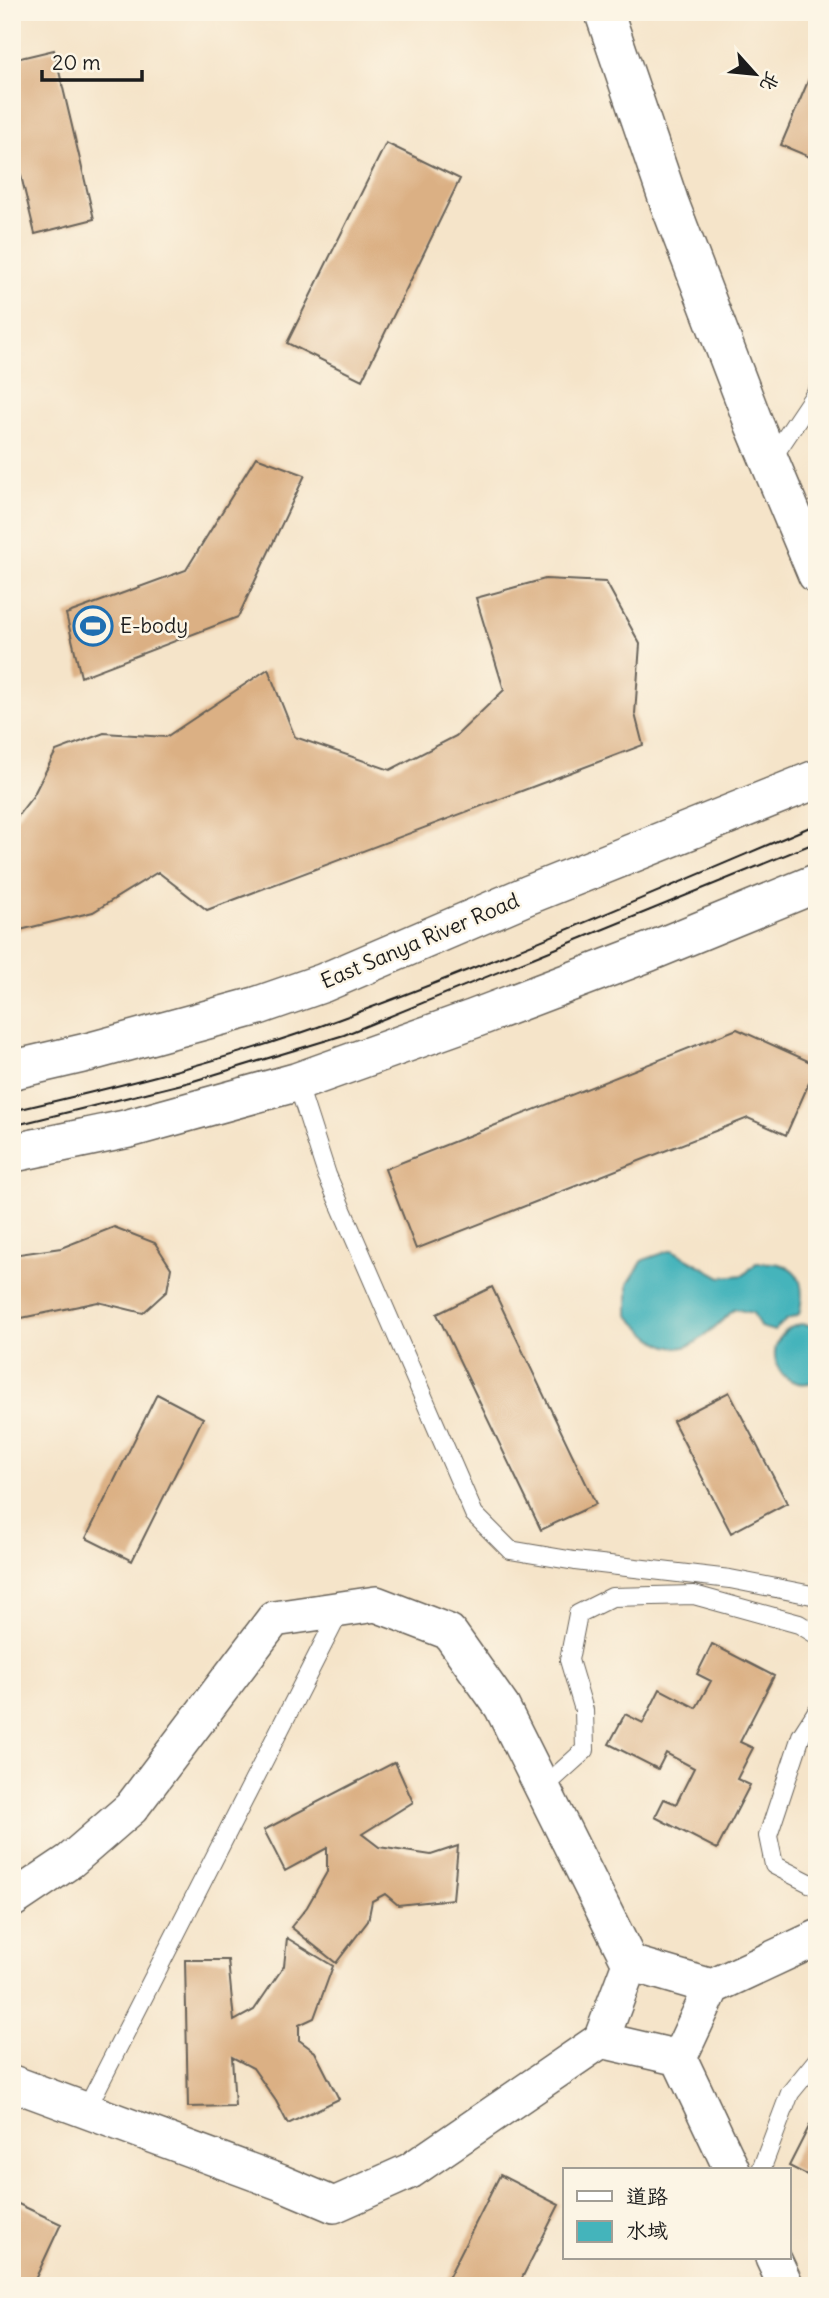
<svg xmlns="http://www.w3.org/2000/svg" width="829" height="2298" viewBox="0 0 829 2298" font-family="Delius,'LXGW WenKai TC',sans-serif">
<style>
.water{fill:#44b4bb;stroke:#30686c;stroke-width:2}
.building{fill:#dbb084}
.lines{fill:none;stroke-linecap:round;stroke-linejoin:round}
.service-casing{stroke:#686259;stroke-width:20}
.minor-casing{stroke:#686259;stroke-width:38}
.tertiary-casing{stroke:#686259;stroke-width:41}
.secondary-casing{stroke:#686259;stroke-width:41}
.service{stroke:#fff;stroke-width:18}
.minor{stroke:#fff;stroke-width:35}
.tertiary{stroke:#fff;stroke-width:38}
.secondary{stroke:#fff;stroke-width:38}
.tram{stroke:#1c1c1c;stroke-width:2}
.labels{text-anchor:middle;stroke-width:5;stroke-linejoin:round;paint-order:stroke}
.poi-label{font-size:21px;fill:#1c1c1c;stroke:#fcf5e5;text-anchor:start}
.street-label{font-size:21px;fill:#1c1c1c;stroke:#fcf5e5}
</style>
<rect width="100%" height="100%" fill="#fcf5e5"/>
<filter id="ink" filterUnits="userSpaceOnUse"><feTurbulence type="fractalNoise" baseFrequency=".0143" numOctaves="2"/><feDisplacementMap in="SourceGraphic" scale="14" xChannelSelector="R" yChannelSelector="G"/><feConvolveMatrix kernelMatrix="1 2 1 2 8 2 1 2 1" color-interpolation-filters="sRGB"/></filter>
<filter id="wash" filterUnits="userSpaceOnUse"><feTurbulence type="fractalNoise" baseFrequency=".00686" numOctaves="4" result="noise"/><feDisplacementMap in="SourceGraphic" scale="28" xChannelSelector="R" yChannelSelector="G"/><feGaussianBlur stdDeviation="1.57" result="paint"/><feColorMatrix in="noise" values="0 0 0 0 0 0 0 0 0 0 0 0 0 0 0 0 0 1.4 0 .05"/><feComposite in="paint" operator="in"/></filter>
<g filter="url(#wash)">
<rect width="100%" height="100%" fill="#f5e4c9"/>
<path class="water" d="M672,1250l49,27 23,-2 12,-12c7,0 17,-1 23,1 26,6 25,30 20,51l-13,5 -12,11 -14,-4 -7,-14 -18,-4c-12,10 -29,28 -42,35 -26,13 -49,-12 -65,-29v-31l15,-24z
M800,1324l17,2v55c-42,15 -61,-44 -17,-57z"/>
<g id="blocks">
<path class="building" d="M54,50l40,169 -59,15 -23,-96v-78z
M817,60v100l-36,-15z
M386,143l74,36 -98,201 -75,-37z
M256,457l49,18 -67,142 -157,60 -15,-63 120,-44z
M545,579l61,3 34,62 -5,70 8,31 -436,165 -49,-38 -65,40 -81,20v-109l21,-27 23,-45 48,-18 62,4 102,-68 27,68 95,33 66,-34 48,-46 -28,-92z
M737,1029l80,36 -31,70 -38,-17 -332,131 -31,-80z
M114,1227l41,16 16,25 -4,23 -24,22 -45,-11 -86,18v-65l49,-7z
M492,1287l104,217 -55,26 -104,-216z
M729,1392l58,111 -56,30 -58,-112z
M157,1394l46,24 -71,143 -46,-23z
M712,1644l62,32 -34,66 13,6 -16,31 13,6 -33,64 -62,-32 9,-18 12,5 18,-36 -28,-15 -8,16 -49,-25 16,-30 18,9 17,-34 36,19 15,-27 -14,-7z
M395,1762l18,40 -51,32 17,13 52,8 27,-9 -5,53 -55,6 -13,-11 -13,7 -4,20 -32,42 -45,-36 16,-20 20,-35v-24l-42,23 -21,-41z
M287,1938l46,28 -19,52 -15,7v15l16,12 24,47 -51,25 -12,-23 -23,-33 -21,-11 3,49 -47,1 -3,-147h43l6,61 20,-11 30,-44z
M817,2111v69l-28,-14z
M500,2175l59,30 -41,81h-74z
M12,2201l49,23 -29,62h-20z"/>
</g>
</g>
<g filter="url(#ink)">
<use href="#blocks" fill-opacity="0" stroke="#686259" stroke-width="2"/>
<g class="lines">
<g class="service-casing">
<path id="service" d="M770,461l47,-70
M297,1082l30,93 147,339 36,36 65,11 155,18 87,17
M817,1711l-16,25 -33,100 6,29 43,22
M543,1788l42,-38 -1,-40 -15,-50 9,-46 34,-17 82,-2 105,29 18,11
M86,2110l255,-501
M761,2170l29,-77 27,-33"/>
</g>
<g class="minor-casing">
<path id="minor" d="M12,1900l58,-39 61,-53 143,-189 102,-15 73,28 53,75 128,256 82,24
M630,1963l-29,77 78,18
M12,2083l270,100 52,22 76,-34 191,-131
M732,2170l-53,-112 33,-71 105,-49
M773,2258l13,28"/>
</g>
<g class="tertiary-casing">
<path id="tertiary" d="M604,12l65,190 85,222 63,150"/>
</g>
<g class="secondary-casing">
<path id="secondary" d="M12,1070l77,-18 168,-46 66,-23 205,-88 289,-116
M12,1153l115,-24 170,-47 176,-63 176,-67 168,-69"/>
</g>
<use href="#service" class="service"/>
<use href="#minor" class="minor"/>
<use href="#tertiary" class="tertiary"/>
<use href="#secondary" class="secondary"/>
<path class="tram" d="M12,1111c109,-25 223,-53 328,-92 161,-59 319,-128 477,-195
M12,1126l178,-44 154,-47 473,-193"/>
</g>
</g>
<defs>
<g id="stadium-ring" transform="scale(2.0125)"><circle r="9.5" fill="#fcf5e5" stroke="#1f6fb2" stroke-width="1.5"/><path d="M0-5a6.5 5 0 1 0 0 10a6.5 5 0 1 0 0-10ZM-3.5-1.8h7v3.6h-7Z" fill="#1f6fb2"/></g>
</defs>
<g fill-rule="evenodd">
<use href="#stadium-ring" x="93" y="626"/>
</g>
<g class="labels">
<g class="poi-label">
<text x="120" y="633">E-body</text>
</g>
<g class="street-label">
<text transform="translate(420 941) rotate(-23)" y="7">East Sanya River Road</text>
</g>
</g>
<rect width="829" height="2298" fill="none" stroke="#fcf5e5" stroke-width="42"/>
<rect x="563" y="2168" width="228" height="91" fill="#fcf5e5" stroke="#a29e95" stroke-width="2"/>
<rect x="577" y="2191" width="35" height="10" fill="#ffffff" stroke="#a29e95" stroke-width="2"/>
<text x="626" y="2204" font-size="21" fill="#1c1c1c">道路</text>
<rect x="577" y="2221" width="35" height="21" fill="#44b4bb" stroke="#a29e95" stroke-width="2"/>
<text x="626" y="2238" font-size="21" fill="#1c1c1c">水域</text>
<g transform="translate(755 74) rotate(117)" stroke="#fcf5e5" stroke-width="5" paint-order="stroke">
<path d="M0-5L12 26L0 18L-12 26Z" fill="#1c1c1c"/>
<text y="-10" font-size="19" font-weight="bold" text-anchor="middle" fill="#1c1c1c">北</text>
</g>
<path d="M42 70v10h100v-10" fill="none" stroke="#1c1c1c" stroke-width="3.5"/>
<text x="52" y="70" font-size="21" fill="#1c1c1c" stroke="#fcf5e5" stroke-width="5" paint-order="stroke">20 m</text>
</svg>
